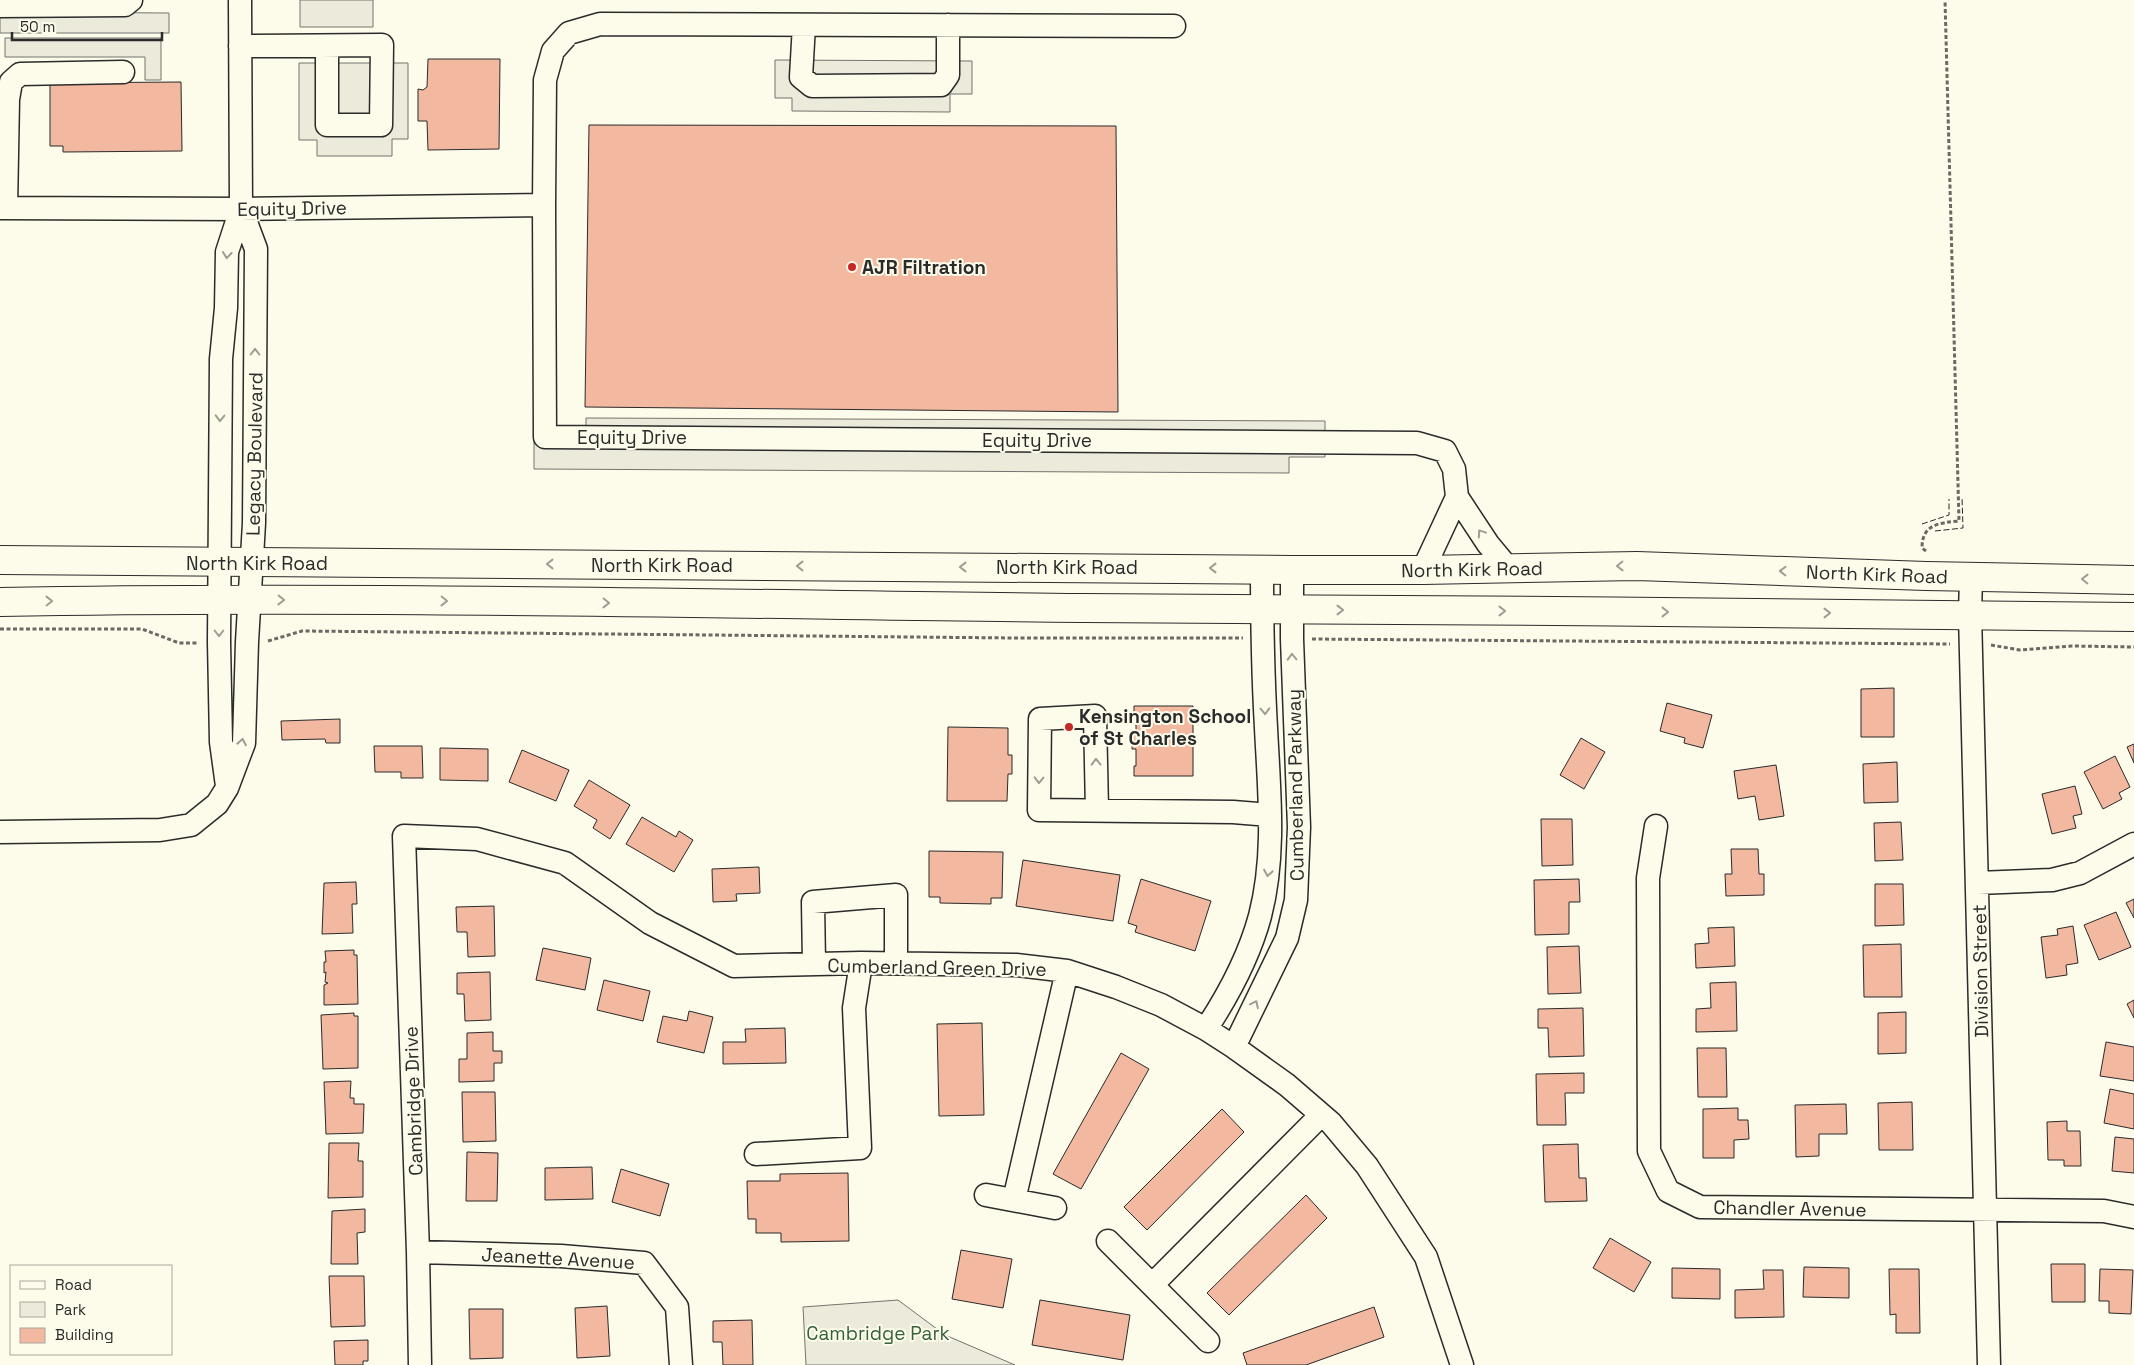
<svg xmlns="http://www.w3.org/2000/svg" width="2134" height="1365" viewBox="0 0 2134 1365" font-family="'Space Grotesk',sans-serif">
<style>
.green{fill:#ecebdb;stroke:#74746e}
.parking{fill:#eceadb;stroke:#74746e}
.building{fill:#f2b8a0;stroke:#2b2b2b}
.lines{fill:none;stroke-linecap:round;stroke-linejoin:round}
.minor-casing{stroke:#2b2b2b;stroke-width:25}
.major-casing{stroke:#2b2b2b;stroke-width:30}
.path{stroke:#6a6964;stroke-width:3;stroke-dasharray:4 2.5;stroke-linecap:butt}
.minor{stroke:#fdfbea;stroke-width:22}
.major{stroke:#fdfbea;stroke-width:28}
.fence{stroke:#2b2b2b;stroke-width:1;stroke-dasharray:6 2.5;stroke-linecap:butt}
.oneway{stroke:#9e9d94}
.poi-dot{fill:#c62828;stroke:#fdfbea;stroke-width:2}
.labels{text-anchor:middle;stroke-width:4;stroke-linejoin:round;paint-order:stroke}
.street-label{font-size:19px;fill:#2b2b2b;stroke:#fdfbea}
.poi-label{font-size:19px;font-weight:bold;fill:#2b2b2b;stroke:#fdfbea;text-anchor:start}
.park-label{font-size:19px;fill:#34623c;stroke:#fdfbea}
</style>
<rect width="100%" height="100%" fill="#fdfbea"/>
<path class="green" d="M898,1300l47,35 70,30h-209l-3,-58z"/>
<path class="parking" d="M300,0h73v27h-73z
M0,12l169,1v20h-169z
M5,38h156v42h-16v-23h-140z
M775,60l197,1v33h-22v18l-158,-1v-13h-17z
M299,63h109v76h-16v17h-75v-16h-18z
M586,418l739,3v36h-36v16l-755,-4v-36h52z"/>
<path class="building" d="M428,59h72l-1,90 -71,1 -1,-29h-9v-32l5,1 4,-3z
M181,82l1,69 -119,1v-6h-13v-63z
M589,125l527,1 2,286 -533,-5z
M1894,688v49h-33v-48z
M1667,703l45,12 -9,33 -19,-5 1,-5 -25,-7z
M1134,706h59v70h-59v-10h2v-17h-4v-16h4v-17h-2z
M340,719v24h-14l-1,-4 -43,1 -1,-19z
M948,727l60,1v27h4v19h-4l-1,27h-60z
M1581,738l24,14 -21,37 -24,-14z
M2134,744v19l-7,-16z
M374,746h48l1,32h-22v-6h-26z
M440,748l48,1v32l-48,-1z
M522,750l47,20 -13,31 -47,-19z
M2115,756l15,31 -11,6 3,6 -19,10 -19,-37z
M1897,762l1,40 -34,1 -1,-39z
M1776,765l8,51 -25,4 -4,-24 -17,3 -4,-28z
M589,780l41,25 -20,34 -17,-11 4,-8 -23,-14z
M2075,786l7,28 -9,2 3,12 -24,6 -10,-40z
M642,817l34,20 3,-6 14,9 -19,32 -48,-28z
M1541,819h31l1,46 -31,1z
M1901,822l2,38 -28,1 -1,-38z
M1731,849h27l1,25h5v21l-38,1 -1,-22h7z
M929,851l74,1 -1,46h-11v6l-51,-1v-6h-11z
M1023,860l97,15 -7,46 -97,-15z
M759,867l1,26 -24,1 1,7 -24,1 -1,-33z
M1141,879l70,22 -16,50 -60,-19 2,-6 -9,-3z
M1579,879l1,23h-11v32l-34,1 -1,-55z
M356,882l1,22h-5l1,29 -31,1 2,-51z
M1875,884h28l1,41 -29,1z
M2134,899v19l-8,-15z
M494,906l1,50 -27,1 -1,-25h-10l-1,-25z
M2116,912l15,35 -32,13 -15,-35z
M2073,926l5,37 -12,2 1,10 -21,3 -5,-41 17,-2 -1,-6z
M1734,927l1,39 -39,2 -1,-24 14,-1 -1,-15z
M1901,944l1,53h-38l-1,-52z
M1579,946l2,47 -33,1 -1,-47z
M543,948l48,10 -6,32 -49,-10z
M354,950v5h3l1,49 -34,1v-20l4,-2 -3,-1 1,-10 -2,1v-11h2l-1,-11z
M490,972l1,48 -26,1 -1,-27h-7v-21z
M604,980l46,11 -7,30 -46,-11z
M1736,982l1,49 -41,1v-23l15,-1 -1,-25z
M2134,1000v18l-7,-14z
M1583,1008l1,48 -35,1 -1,-29h-10v-19z
M689,1011l24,6 -9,36 -47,-11 6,-26 24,5z
M1906,1012v41l-28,1v-41z
M354,1013v3h4v52l-35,1 -2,-54z
M982,1023l2,92 -45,1 -2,-92z
M785,1028l1,35 -63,1v-22h23l-1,-13z
M493,1032v19h9v12h-8v18l-35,1v-23h8v-26z
M2106,1042l28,5v34l-34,-5z
M1697,1048h29l1,49h-29z
M1121,1053l28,16 -68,120 -28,-15z
M1584,1073v20h-19l1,32h-29l-1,-51z
M351,1081l-1,17h4v6h10l-1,29 -37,1 -2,-52z
M2110,1089l24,5v35l-30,-6z
M462,1092h33l1,49 -33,1z
M1912,1102l1,48h-34l-1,-47z
M1846,1104l1,30h-28v22l-23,1 -1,-52z
M1738,1108v12h10l1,19 -15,1v18h-31v-49z
M1222,1109l22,23 -97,98 -23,-23z
M2067,1121v10h13l1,35h-17v-6h-16l-1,-38z
M2115,1137l19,2v34l-22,-2z
M329,1143h30l-1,18h5v36l-35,1z
M1578,1144l1,34h7l1,23 -42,1 -2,-57z
M467,1152l31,1 -1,48h-31z
M592,1167l1,32 -48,1v-32z
M621,1169l48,15 -9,32 -48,-14z
M848,1173l1,68 -68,1v-9h-25v-14h-8l-1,-38h33v-7z
M1306,1195l21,23 -98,97 -22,-22z
M365,1209v23l-8,1 1,31h-27l1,-53z
M1610,1238l41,24 -17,30 -41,-24z
M961,1250l51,9 -9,49 -51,-9z
M2051,1264h34v38h-33z
M1804,1267l45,1v30l-46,-1z
M1672,1268l48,1v30l-48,-1z
M1889,1269h30l1,64h-24v-19l-6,1z
M2100,1269l33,1 -2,44 -22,-1v-12h-10z
M1763,1270h20l1,47 -49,1v-28l29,-1z
M329,1276h35l1,50 -34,1z
M1040,1300l90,15 -7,45 -91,-15z
M607,1306l3,50 -33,2 -2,-50z
M1374,1307l10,30 -78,28h-59l-4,-12z
M469,1309h34v49l-33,1z
M752,1320l1,45h-30l-1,-23h-9v-21z
M368,1340v21h-5v4h-28l-1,-24z"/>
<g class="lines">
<g class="minor-casing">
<path id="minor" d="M0,6l125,-1 6,-5
M804,25l-3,52 11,9 129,-1 7,-10v-50
M240,46l142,-1 -1,80h-54v-79
M544,205l1,-125 8,-29 16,-18 31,-9 574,2
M0,208l241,1 303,-4 1,232 872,6 28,8 9,18 3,28 31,47 20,24
M6,208l2,-109 3,-17 9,-8 103,-2
M1423,570l34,-73
M1971,577l-1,37 19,751
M227,786l-6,-44 -2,-100 2,-283 5,-51 1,-56 14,-43 -1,-209
M1097,810l-2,-94 -55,3 -1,91 194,2 37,3
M1656,826l-8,52 1,273 19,40 32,16 404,4 30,6
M0,832l160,-2 31,-5 26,-21 10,-16 17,-45 3,-101 7,-119 2,-274 -15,-40
M1978,883l74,-3 28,-7 54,-29
M814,964l-1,-62 83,-7v68
M1206,1029c23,-35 43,-72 54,-113 16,-61 9,-126 6,-188 -3,-53 -4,-106 -4,-159
M1234,1047l53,-109 9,-38 3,-73 -7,-188v-69
M756,1154l104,-6 -6,-140 7,-45
M986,1195l69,13
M1014,1200l53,-229
M1108,1241l100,100
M418,1252l143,4 83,7 33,44 4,58
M1152,1285l169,-170
M420,1365l-2,-113 -14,-416 73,3 88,24 85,60 84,43 127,-3 155,2 51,6 49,16 45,18 45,24 28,18 53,38 44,38 36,43 59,91 36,108"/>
</g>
<g class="major-casing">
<path id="major" d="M0,560l1292,10h131l214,-4 289,10 208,4
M0,602c361,-6 722,2 1083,6 350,3 701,3 1051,9"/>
</g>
<path class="path" d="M1926,551l-4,-3c0,-24 17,-25 37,-27l-14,-521
M0,629h142l37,14h20
M1312,639l638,5
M268,641l34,-10 713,7h228
M1991,645l29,5 52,-4 62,1"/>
<use href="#minor" class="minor"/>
<use href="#major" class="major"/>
<path class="fence" d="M1922,524l27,-9v-16
M1935,531l28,-3 -1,-31"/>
</g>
<defs><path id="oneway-chevron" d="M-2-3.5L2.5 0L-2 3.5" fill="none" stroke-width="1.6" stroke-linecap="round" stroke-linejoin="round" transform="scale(1.25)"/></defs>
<g class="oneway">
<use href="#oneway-chevron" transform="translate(227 255) rotate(96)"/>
<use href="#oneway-chevron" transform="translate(255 352) rotate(-90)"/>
<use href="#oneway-chevron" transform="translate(220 418) rotate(91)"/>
<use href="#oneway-chevron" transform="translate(1481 533) rotate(-124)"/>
<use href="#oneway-chevron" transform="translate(550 564) rotate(-180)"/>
<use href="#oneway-chevron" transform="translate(800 566) rotate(-180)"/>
<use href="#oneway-chevron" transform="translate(1620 566) rotate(179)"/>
<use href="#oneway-chevron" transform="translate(963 567) rotate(-180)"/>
<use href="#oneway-chevron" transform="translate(1213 568) rotate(-180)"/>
<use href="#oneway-chevron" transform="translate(1783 571) rotate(-178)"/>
<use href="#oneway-chevron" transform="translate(2085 579) rotate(-179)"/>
<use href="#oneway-chevron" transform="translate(281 600) rotate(1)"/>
<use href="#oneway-chevron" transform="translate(49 601) rotate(-1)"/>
<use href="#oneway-chevron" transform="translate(444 601) rotate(1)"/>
<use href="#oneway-chevron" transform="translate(606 603) rotate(1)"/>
<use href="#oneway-chevron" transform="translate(1340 610)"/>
<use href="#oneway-chevron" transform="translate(1502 611)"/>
<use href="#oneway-chevron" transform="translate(1665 612)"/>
<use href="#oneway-chevron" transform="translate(1827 613)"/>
<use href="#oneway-chevron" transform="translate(219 633) rotate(90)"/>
<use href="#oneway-chevron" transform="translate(1292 657) rotate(-92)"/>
<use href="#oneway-chevron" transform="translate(1265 711) rotate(88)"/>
<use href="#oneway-chevron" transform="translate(242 742) rotate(-80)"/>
<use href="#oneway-chevron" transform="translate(1096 762) rotate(-91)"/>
<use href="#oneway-chevron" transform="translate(1039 780) rotate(91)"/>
<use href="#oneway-chevron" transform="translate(1268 873) rotate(100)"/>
<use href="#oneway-chevron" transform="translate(1255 1004) rotate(-64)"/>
</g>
<g class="poi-dot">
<circle cx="852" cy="267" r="5"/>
<circle cx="1069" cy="727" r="5"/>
</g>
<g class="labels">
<g class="street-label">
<text transform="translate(292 208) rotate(-1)" y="7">Equity Drive</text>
<text x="632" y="444">Equity Drive</text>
<text x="1037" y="447">Equity Drive</text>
<text transform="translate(254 454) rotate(-89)" y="7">Legacy Boulevard</text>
<text x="257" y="570">North Kirk Road</text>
<text x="662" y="572">North Kirk Road</text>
<text x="1067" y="574">North Kirk Road</text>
<text transform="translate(1472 569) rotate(-1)" y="7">North Kirk Road</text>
<text transform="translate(1877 574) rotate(2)" y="7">North Kirk Road</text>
<text transform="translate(1295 785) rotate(-91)" y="7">Cumberland Parkway</text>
<text transform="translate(937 967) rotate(1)" y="7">Cumberland Green Drive</text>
<text transform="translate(1980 971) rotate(-91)" y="7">Division Street</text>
<text transform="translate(413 1101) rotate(-92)" y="7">Cambridge Drive</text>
<text transform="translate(1790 1208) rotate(1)" y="7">Chandler Avenue</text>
<text transform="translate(558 1258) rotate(3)" y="7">Jeanette Avenue</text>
</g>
<g class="poi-label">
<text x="862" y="274">AJR Filtration</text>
<text x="1079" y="723">Kensington School<tspan x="1079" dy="22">of St Charles</tspan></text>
</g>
<g class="park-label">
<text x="878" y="1340">Cambridge Park</text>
</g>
</g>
<rect x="10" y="1265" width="162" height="90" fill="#fdfbea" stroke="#a9a89e"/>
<rect x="20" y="1281" width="25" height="8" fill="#fdfbea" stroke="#a9a89e"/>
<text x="55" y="1290" font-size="15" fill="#2b2b2b">Road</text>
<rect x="20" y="1302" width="25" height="15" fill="#ecebdb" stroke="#a9a89e"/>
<text x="55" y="1315" font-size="15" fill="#2b2b2b">Park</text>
<rect x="20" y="1328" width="25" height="15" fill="#f2b8a0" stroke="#a9a89e"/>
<text x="55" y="1340" font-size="15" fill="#2b2b2b">Building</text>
<path d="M12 32v8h150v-8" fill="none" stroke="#2b2b2b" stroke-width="2.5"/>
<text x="20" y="32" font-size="15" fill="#2b2b2b" stroke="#fdfbea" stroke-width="4" paint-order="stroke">50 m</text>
</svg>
